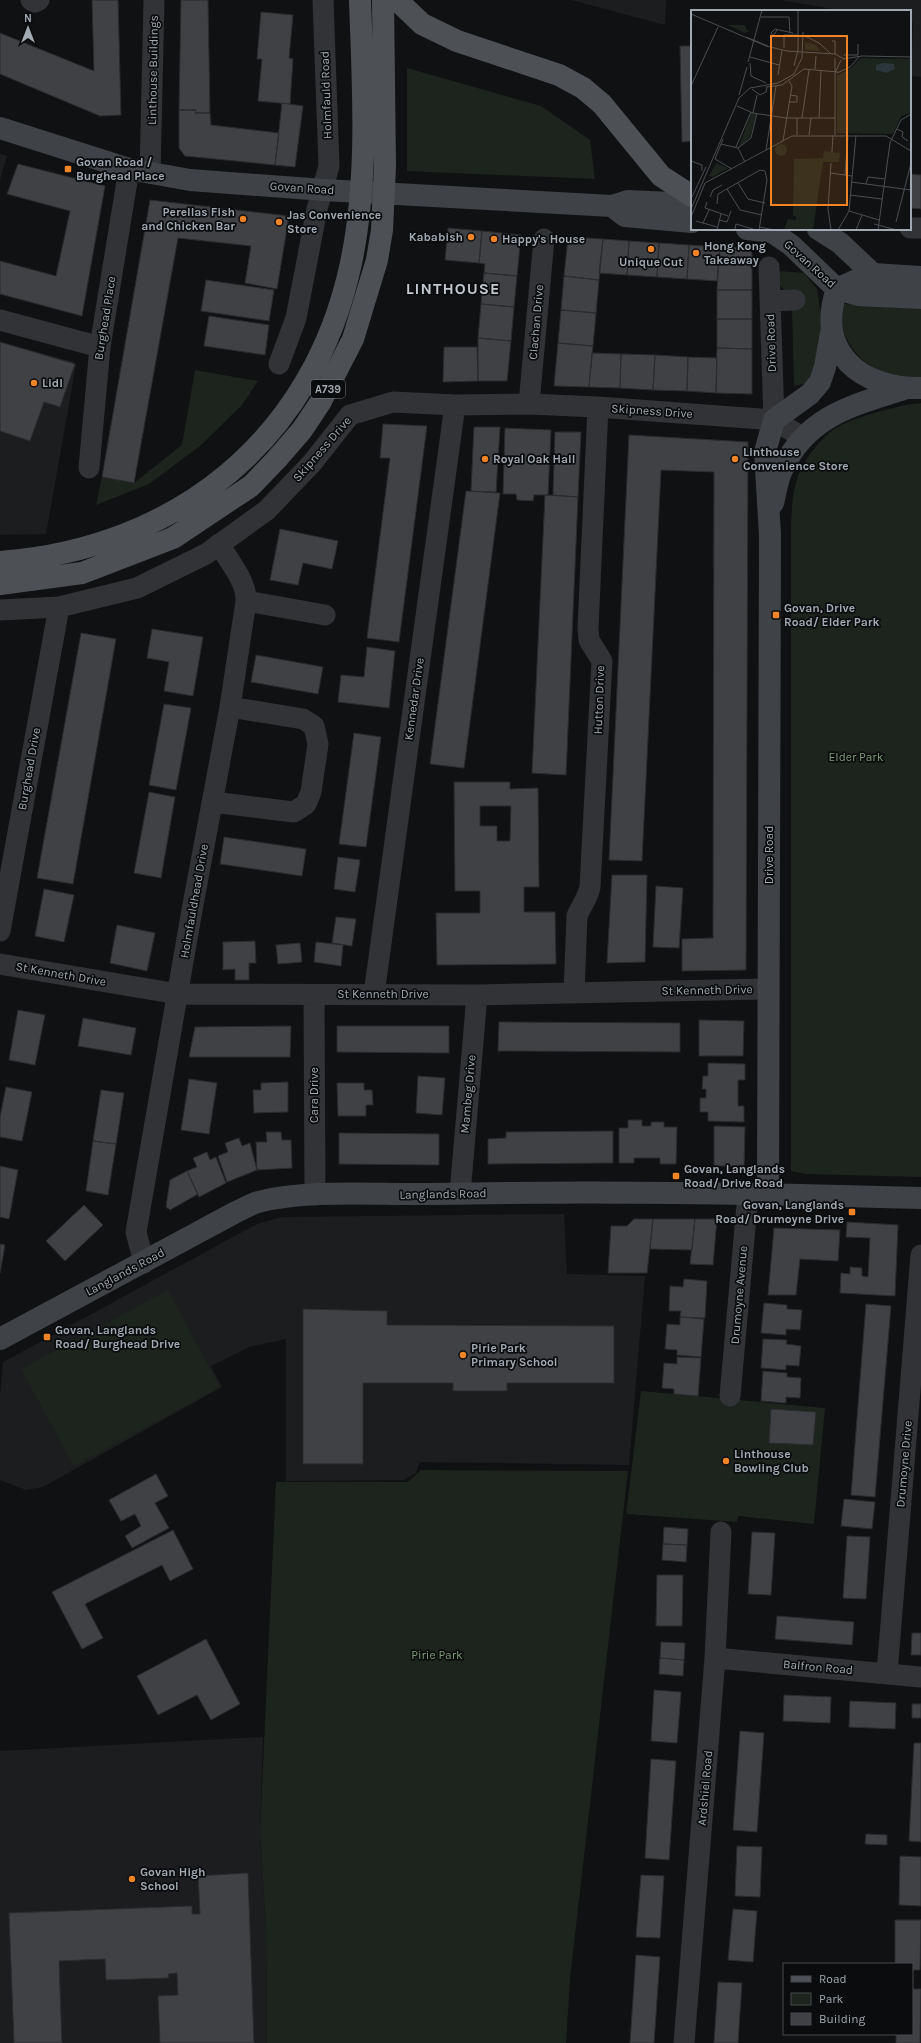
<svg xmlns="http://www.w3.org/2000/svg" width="921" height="2043" viewBox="0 0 921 2043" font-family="Karla,sans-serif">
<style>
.built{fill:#1c1d1f}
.green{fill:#1d241d}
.building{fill:#3f4145;stroke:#2a2b2e;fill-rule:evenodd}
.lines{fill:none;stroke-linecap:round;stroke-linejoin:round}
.street{stroke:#313337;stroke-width:21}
.secondary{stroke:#3f4347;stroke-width:22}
.primary{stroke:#4d5156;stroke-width:22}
.poi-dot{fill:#f28428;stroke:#0b0c0d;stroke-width:1.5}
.labels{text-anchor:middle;stroke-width:3.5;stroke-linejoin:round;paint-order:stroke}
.shield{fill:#0b0c0d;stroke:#747b81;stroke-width:1}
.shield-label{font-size:11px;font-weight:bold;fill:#a1aab3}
.street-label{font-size:12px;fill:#a1aab3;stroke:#0b0c0d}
.poi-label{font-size:12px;font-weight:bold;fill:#a1aab3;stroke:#0b0c0d;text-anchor:start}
.park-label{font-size:12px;fill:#7e9e78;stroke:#0b0c0d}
.district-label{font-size:16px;font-weight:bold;letter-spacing:1px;fill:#c2c8cf;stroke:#0b0c0d}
.inset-road{fill:none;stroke:#4a4e52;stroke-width:1}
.view{fill:#f28428;fill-opacity:0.15;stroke:#f28428;stroke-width:2}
.inset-edge{fill:none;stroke:#a1aab3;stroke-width:2}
</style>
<rect width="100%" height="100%" fill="#101112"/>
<path class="built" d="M571,0h95l-1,25z
M780,0h141v77l-10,-1 2,-53 -3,-1v-11h-65z
M0,154l7,2 -7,24z
M0,342l74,20 2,3 -30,169 -46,1z
M564,1214l3,60 78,2 -16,189 -209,-3 -4,11 -12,7 -118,1v-142l-37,8 -38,19 11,21 -179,100 -17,3 -26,-10v-84l3,-34 254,-138 24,-7z
M263,1737l-3,94 6,95 1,117h-267v-292z"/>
<path class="green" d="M407,68l134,38 49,34 5,39 -188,-8z
M779,271l25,2 13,16 5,33 -5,44 -9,17 -14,3 -2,-76 -7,-19 -6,-7z
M844,304l77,5v68c-41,6 -89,-28 -77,-73z
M195,370l63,11 -16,24 -42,41 -51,38 -53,21 6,-28 32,6 48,-38z
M921,403v774l-115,-3 -15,-3v-646c1,-16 1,-31 6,-46 6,-18 22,-40 39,-51 18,-11 63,-23 85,-25z
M168,1290l52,97 -146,79 -53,-97z
M641,1391l184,17 -11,116 -76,-8 -1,6 -111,-8z
M421,1470l207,1 -58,508 -4,64h-299l-1,-117 -6,-95 16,-349h132z"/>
<path class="building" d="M92,0h26l3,115 -21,1 -100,-42v-41l94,38z
M181,0h27l2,113h-15l1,-3h-17z
M261,12l32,3 -4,43 4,1 -3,45 -32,-3 4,-42h-5z
M680,46h12v95l-10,1z
M282,103l21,3 -8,61 -20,-2z
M179,110h17l-1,3h15l1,12 68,8 -4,32 -90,-9 -6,-8z
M18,164l87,22 -23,130 -82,-22v-33l56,15 14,-65 -63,-17z
M910,174l11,1v34l-11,-1z
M150,200l139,16 -12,73 -32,-6 6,-37 -73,-8 -44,245 -32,-6z
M448,228l34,3 -3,32 -34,-3z
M482,231l39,4 -4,41 -33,-3 1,-9 -6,-1z
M571,237l32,2 -4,41 -35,-4 4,-38z
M603,239l26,2 -2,34 -28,-2z
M629,241l30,2 -2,34 -30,-2z
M659,243l30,2 -2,34 -30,-2z
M689,245l31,2 -3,34 -30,-2z
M720,247l27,1 5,5v37h-35z
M484,273l33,3 -3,31 -33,-3z
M564,276l35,4 -3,33 -35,-3z
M206,280l68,10 -5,31 -68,-10z
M717,290h35v29h-35z
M481,304l33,3 -3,34 -33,-3z
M561,310l35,3 -3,33 -35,-3z
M209,316l60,9 -4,30 -61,-9z
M717,319h35v30l-35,-1z
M478,338l33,3 -4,40h-29z
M0,342l75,22 -15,43 -16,-5 -14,39 -30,-10z
M558,343l35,3 -4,41 -35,-1z
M444,347h33l1,34 -35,1z
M717,348l35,1v45l-36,-1z
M592,353l29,1 -1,34 -31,-1z
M621,354l34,1 -2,35 -33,-2z
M655,355l33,2 -1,34 -34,-1z
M688,357l29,1 -1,35 -29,-2z
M383,424l44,2 -28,216 -32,-4 23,-180h-10z
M474,427h26l-4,65 -25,-1z
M505,428l46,2 -3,65h-14l-1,6 -16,-1 -1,-6h-13z
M555,432h26l-3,65 -25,-2z
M629,435l119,7 -2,528 -64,1v-32l31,-1 1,-466 -53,-2 -19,391 -33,-1z
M466,491l34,2 -36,275 -34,-4z
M545,495l33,2 -12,278 -34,-2z
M280,529l58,12 -6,28 -29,-6 -5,22 -28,-5z
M152,629l51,8 -10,59 -29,-5 5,-29 -22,-4z
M81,633l35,6 -43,245 -36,-6z
M367,647l28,4 -6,57 -51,-6 3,-27 23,2z
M256,655l67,12 -5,27 -67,-12z
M164,704l27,4 -15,82 -27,-5z
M354,733l27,4 -15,110 -27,-3z
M454,782h56v7l28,-1 1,99h-15v25h31l1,52 -119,1 -1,-52h44v-22h-25zM480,806h31l-1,35h-13v-15h-17z
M149,792l26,5 -14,81 -27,-5z
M224,837l82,12 -4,27 -82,-12z
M338,857l22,3 -5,32 -21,-3z
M612,875h35l-2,87 -38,1z
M656,886l27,2 -4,60 -26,-1z
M44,889l30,6 -10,47 -29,-6z
M336,917l20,2 -4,27 -20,-3z
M117,925l38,8 -8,38 -37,-8z
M255,941l1,22h-7v17h-14v-11l-12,1v-28z
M316,942l27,3 -2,21 -27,-4z
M300,943l2,19 -24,2 -2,-19z
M18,1010l27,5 -10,50 -26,-5z
M83,1018l53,10 -5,27 -53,-9z
M699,1020l45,1 -1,35h-44z
M499,1022l181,1v29l-182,-1z
M291,1026l-1,31h-101l6,-30z
M337,1026h112v27l-112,-1z
M708,1063l37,1v16h-7v26h6v16l-36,-1v-9h-8v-14h6v-9h-4l1,-13h5z
M418,1076l27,2 -3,37 -26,-2z
M189,1079l28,4 -8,51 -28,-4z
M288,1082v30l-34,1 -1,-23h8v-7z
M337,1083h27v7h8l1,15h-7v11h-28z
M6,1087l26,5 -10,49 -22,-4v-20z
M101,1090l23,3 -8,51 -23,-3z
M628,1120h14v6h9v-4h13v5h13l-1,37h-16v-6h-26v5h-15v-35h9z
M714,1126l31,1 -1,39h-30z
M613,1131v32l-125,1v-25l18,-1v-6z
M266,1132h15l1,8h9l1,28 -35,2 -1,-28h11z
M339,1133l100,1v31l-100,-1z
M239,1138l3,8 8,-3 7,27 -30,12 -9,-26 10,-4 -3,-9z
M93,1141l23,3 -8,51 -22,-4z
M207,1152l3,8 6,-3 10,26 -27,14 -12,-26 10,-4 -4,-9z
M0,1166l18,4 -9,49 -9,-2z
M187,1171l11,23 -28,16 -4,-3 4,-27z
M84,1205l19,20 -38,36 -19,-20z
M634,1219h19l-6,54h-39l3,-47h16z
M653,1219h42l-3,31 -42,-1z
M695,1219h22l-4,46 -23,-1z
M847,1222l51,3 -3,71 -55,-3 1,-20 9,1v-7l12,1v8l6,1 2,-39 -24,-1z
M774,1228l66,2 -2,31 -38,-2 -4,36h-28z
M0,1244l5,1 -5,28z
M684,1279l23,2 -2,37 -25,-1 1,-6h-12l1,-25 13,1z
M764,1303l23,2v4l15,1 -2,20 -14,-1v6l-25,-2z
M866,1304l25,2 -16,191 -24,-2z
M303,1309l84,2v14l227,1v57h-107v8h-54v-8h-90v81h-60z
M680,1317l24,2 -3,38 -24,-2v-5l-12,-1 2,-25 13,1z
M763,1339l24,1 -1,4 15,2 -2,20 -13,-1v5l-25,-2z
M677,1357l24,1 -3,38 -24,-2v-5l-12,-1 2,-25 13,1z
M763,1371l24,2v4l14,1 -1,20 -14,-1v6l-25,-2z
M771,1409l45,3 -3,33 -44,-2z
M156,1474l12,22 -13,7 14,25 -37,20 -7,-12 16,-10 -6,-12 -14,7 -12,-21z
M844,1499l31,3 -3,27 -31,-3z
M664,1527l24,2 -1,16 -24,-1z
M173,1530l20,39 -23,12 -8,-16 -77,39 18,34 -21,11 -30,-57z
M752,1532l23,1 -4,62 -23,-1z
M847,1536l23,1 -4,62 -23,-1z
M663,1544l24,1 -1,17 -24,-2z
M657,1575h26l-1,51h-26z
M777,1616l77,6 -2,23 -77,-6z
M912,1633h9v22h-10z
M206,1639l34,65 -29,16 -14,-25 -39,20 -21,-39z
M661,1642l24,1 -1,17 -24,-2z
M660,1658l24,2 -1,16 -24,-2z
M654,1690l27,2 -4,51 -26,-2z
M784,1695l47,2 -1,26 -47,-2z
M850,1701l46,2 -1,26 -46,-2z
M912,1704h9v14h-9z
M740,1731l24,2 -7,99 -24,-2z
M914,1743h7v99l-12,-1z
M651,1759l25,2 -7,99 -24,-2z
M866,1834l21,1v10l-22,-1z
M737,1846l25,1 -2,50 -25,-1z
M900,1856l21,1v49l-22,-1z
M248,1873l6,170h-94l-2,-47 20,-1 -1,-22 -9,1 1,4 -63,2 -1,-21 -46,2 3,82h-48l-5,-130 183,-7v8h8l-2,-38z
M641,1875l23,1 -4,62 -24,-1z
M733,1909l24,2 -4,51 -25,-2z
M895,1920h26l-1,50h-8v-6h-17z
M636,1955l24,2 -6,86h-24z
M718,1982l24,1 -4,60h-24z
M912,1989h9l-1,54h-24v-9h16z"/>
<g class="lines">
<path class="street" d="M31,0l4,2 4,-2
M150,173l4,-173
M910,228h11
M769,267l5,153
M770,301l25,-1
M0,320l100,27
M279,364l17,-46 21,-109 12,-43 -6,-166
M529,404l15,-165
M89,468l11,-121 29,-178
M246,601l79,14
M0,610l59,-3 78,-19 69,-34 61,-44 45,-47 38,-48 43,-13 62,3 74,-1 69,3 176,13 28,17
M213,802l81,10 12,-8 5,-12 7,-48 -4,-18 -11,-7 -73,-12
M0,931l59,-324
M0,964l178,30 299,1 292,-6
M574,992l3,-76c4,-10 11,-18 13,-29l12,-226 -13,-21 -1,-12 10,-221
M374,994l81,-589
M314,995l1,200
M460,1194l17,-199
M144,1263l-8,-31 56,-322 38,-203 16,-106c1,-19 -17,-40 -27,-57
M730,1396l18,-202
M715,1658l206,19
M887,1673l34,-418
M684,2043l31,-385 6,-126"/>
<path class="secondary" d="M0,128l129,41 61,11 134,10 288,16 16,-5 64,3
M612,206l13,10 67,6
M747,229l25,3 19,13 46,44 21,6 63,3
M818,229l22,14 33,31
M921,277l-48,-3 -12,4 -24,11c-22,63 24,100 84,99
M773,503c3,-11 4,-23 9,-33 25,-55 72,-65 125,-82
M768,1193l2,-658 -5,-83 9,-32 36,-26 10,-12 5,-15 6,-34
M0,1339l236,-127c7,-3 15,-8 22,-10 49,-13 120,-7 172,-8 164,-3 328,-1 491,4"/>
<path class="primary" d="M397,0l25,24 35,17 102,34 24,13 19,16 59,72 31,20
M0,562c177,-13 314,-123 351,-299 18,-86 12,-176 9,-263
M0,584l82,-11 91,-35 78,-52 25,-26 26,-30 18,-27 33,-64 24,-79 5,-30 3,-64 -2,-166"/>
</g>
<g class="poi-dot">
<rect x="64" y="165" width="8" height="8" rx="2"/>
<circle cx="243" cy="219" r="4"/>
<circle cx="279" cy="222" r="4"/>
<circle cx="471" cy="237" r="4"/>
<circle cx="494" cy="239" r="4"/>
<circle cx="651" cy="249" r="4"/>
<circle cx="696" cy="253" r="4"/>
<circle cx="34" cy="383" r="4"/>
<circle cx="485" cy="459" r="4"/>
<circle cx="735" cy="459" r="4"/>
<rect x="772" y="611" width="8" height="8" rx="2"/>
<rect x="672" y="1172" width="8" height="8" rx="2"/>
<rect x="848" y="1208" width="8" height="8" rx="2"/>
<rect x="43" y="1333" width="8" height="8" rx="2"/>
<circle cx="463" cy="1355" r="4"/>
<circle cx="726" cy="1461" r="4"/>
<circle cx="132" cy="1879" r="4"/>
</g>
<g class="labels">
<rect class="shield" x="311" y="380" width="34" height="18" rx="3"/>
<g class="shield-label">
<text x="328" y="393">A739</text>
</g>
<g class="street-label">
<text transform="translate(153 70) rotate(-89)" y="4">Linthouse Buildings</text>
<text transform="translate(326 95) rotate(-92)" y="4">Holmfauld Road</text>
<text transform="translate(302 188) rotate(4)" y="4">Govan Road</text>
<text transform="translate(810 264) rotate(42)" y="4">Govan Road</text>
<text transform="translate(105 318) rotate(-81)" y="4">Burghead Place</text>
<text transform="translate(536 322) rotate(-85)" y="4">Clachan Drive</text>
<text transform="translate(771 343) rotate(-92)" y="4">Drive Road</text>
<text transform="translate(652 411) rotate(4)" y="4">Skipness Drive</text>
<text transform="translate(322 449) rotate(-49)" y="4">Skipness Drive</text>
<text transform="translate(414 699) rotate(-82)" y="4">Kennedar Drive</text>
<text transform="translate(599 700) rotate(-88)" y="4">Hutton Drive</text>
<text transform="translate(29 769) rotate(-80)" y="4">Burghead Drive</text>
<text transform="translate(769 855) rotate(-90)" y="4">Drive Road</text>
<text transform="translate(194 901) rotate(-80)" y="4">Holmfauldhead Drive</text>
<text transform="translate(61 974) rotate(10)" y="4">St Kenneth Drive</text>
<text transform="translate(707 990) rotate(-1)" y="4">St Kenneth Drive</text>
<text x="383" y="998">St Kenneth Drive</text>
<text transform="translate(468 1094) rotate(-85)" y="4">Mambeg Drive</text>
<text transform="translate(314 1095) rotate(-90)" y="4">Cara Drive</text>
<text transform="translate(443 1194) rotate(-1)" y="4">Langlands Road</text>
<text transform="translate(125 1272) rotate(-28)" y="4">Langlands Road</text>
<text transform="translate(739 1295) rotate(-85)" y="4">Drumoyne Avenue</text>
<text transform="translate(904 1464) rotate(-85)" y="4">Drumoyne Drive</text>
<text transform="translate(818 1667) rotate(5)" y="4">Balfron Road</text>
<text transform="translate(705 1788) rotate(-85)" y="4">Ardshiel Road</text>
</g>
<g class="poi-label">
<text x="76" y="166">Govan Road /<tspan x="76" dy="14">Burghead Place</tspan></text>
<text x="235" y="216" text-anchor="end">Perellas Fish<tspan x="235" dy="14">and Chicken Bar</tspan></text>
<text x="287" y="219">Jas Convenience<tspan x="287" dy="14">Store</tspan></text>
<text x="463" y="241" text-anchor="end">Kababish</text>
<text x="502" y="243">Happy's House</text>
<text x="704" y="250">Hong Kong<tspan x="704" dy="14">Takeaway</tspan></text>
<text x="651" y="266" text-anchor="middle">Unique Cut</text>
<text x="42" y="387">Lidl</text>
<text x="743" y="456">Linthouse<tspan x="743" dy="14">Convenience Store</tspan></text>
<text x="493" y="463">Royal Oak Hall</text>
<text x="784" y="612">Govan, Drive<tspan x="784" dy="14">Road/ Elder Park</tspan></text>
<text x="684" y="1173">Govan, Langlands<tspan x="684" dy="14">Road/ Drive Road</tspan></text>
<text x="844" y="1209" text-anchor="end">Govan, Langlands<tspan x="844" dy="14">Road/ Drumoyne Drive</tspan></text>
<text x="55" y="1334">Govan, Langlands<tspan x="55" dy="14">Road/ Burghead Drive</tspan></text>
<text x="471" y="1352">Pirie Park<tspan x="471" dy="14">Primary School</tspan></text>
<text x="734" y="1458">Linthouse<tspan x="734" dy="14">Bowling Club</tspan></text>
<text x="140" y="1876">Govan High<tspan x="140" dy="14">School</tspan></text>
</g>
<g class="park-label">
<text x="856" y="761">Elder Park</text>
<text x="437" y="1659">Pirie Park</text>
</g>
<g class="district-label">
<text x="453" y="294">LINTHOUSE</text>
</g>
</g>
<g transform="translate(691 10)">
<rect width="220" height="220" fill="#101112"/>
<path d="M37,15h17l2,5 3,1 -5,2zM114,32l11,3 4,6 -15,-1zM170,48l50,1v54l-10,3 -7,17 -4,1 -53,-1v-57l14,-8zM60,103l5,1 -6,23 -11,10zM84 140a6 6 0 1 1 12 0a6 6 0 1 1-12 0ZM133,141l16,2 -1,9h-16l-10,68h-29l4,-11 8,1v-4h-3l1,-57 29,-1zM25,153l12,5 -15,9 -4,-1z" fill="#1d241d"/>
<path d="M192,53l11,1 1,5 -9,4 -10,-3v-5z" fill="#2a363a"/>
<path class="inset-road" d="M0,4l75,32 21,5 48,3 9,5M70,7h28l1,16M86,20l-4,6 -2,-3 4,-4 18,4M112,25l16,8 11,10M55,27l22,9M141,31h3v13M93,38v-13h14M153,45h14v-11M59,47l29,8M144,48v13M152,49l19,-3 49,1M57,52l14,-52M59,53l1,13 15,7M103,56l4,-16v-40M124,59l1,-13M146,63l13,-6 9,-10M87,65l4,-25M0,76l27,-59M75,77l16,-2 22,-16 34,3M61,79l8,6 6,-3 1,-5M48,85l8,-28M98,92h8v-6l-7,-1M46,96l16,7 33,5h49M62,103l4,-18M106,108v17M111,108l7,-48M128,108l2,-48M206,119l6,3 -1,5 6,4M118,125l2,-17M144,125v-62l6,-13M32,129l-8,20 17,10M92,131l9,-55 -3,-5M30,134l17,4 7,14M45,137l15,-35M47,138l13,-10 6,-25M75,140l10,-64M141,142l1,-17M0,151l11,4v6M140,153l-3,46 3,21M139,163l22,3M154,165l3,-40M160,172l60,8M47,173l10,16 17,4M175,174l2,-7 17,2M36,179l13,21 22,5M159,185l32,4M19,187l3,-7 9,-5M0,189l15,-32M16,192l-2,6 23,8M26,194l1,-10 42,-24 5,1 2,9 -8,50M0,199l48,-111 11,-10 28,-5 16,-9 8,-16 1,-26M158,201l30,9M0,207l14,-34 87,-47h94l25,15M28,210l8,2 4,-11M5,211l21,6M205,212l15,-59M12,213l6,-13M183,214l23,6M69,217l14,3M44,219l1,-5 20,6M26,220l4,-16M147,220l11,-19 7,-76M165,220l6,-15M187,220l12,-87 11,-23 10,-6"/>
<path class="view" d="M80,26h76v169h-76z"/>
<rect width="220" height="220" class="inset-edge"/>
</g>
<rect x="783" y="1963" width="130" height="72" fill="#0b0c0d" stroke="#474b4f"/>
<rect x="791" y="1976" width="20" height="6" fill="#4d5156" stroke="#474b4f"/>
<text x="819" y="1983" font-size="12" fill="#a1aab3">Road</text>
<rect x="791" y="1993" width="20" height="12" fill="#1d241d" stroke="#474b4f"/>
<text x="819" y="2003" font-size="12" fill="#a1aab3">Park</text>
<rect x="791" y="2013" width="20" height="12" fill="#3f4145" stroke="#474b4f"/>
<text x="819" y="2023" font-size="12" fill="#a1aab3">Building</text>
<g transform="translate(28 28)" stroke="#0b0c0d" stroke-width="3" paint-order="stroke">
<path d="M0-3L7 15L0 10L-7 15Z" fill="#a1aab3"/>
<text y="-6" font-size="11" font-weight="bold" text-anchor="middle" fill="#a1aab3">N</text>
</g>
</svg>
